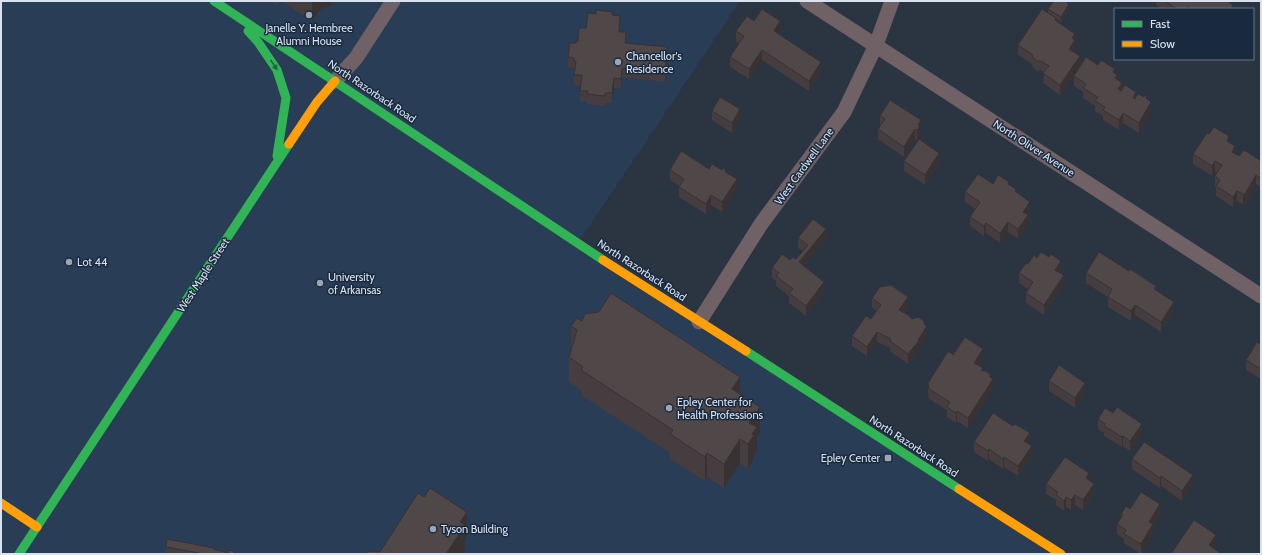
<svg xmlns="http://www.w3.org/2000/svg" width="1262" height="555" viewBox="0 0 1262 555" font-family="Cabin,sans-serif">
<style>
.built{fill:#293d56}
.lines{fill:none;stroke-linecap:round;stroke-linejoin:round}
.street{stroke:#6f6165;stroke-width:15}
.fast{stroke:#30b455;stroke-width:9}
.slow{stroke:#ff9f0a;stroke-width:9}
.wall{fill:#453d3f}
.shaded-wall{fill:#383233}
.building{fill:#504749;stroke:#383233}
.oneway{fill:#236147}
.poi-dot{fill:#9ba5b3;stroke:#1a2a3e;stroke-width:1.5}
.labels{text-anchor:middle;stroke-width:3;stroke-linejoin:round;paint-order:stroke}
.poi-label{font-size:11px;fill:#d8e2f0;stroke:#1a2a3e;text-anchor:start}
.street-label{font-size:11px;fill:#d8e2f0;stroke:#1a2a3e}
</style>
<rect width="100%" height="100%" fill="#2b3541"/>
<path class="built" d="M1,1h739l-162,242 483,311h-1060z"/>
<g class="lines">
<path class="street" d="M807,1l454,295
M335,81l21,-23 37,-57
M699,322l62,-98 83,-112 32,-67 16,-44"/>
<path class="fast" d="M214,1l389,259
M248,31l10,11 19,28 9,28 -9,58
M746,351l213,138
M19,554l270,-410"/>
<path class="slow" d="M289,144l28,-42 18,-21
M603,260l143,91
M959,489l102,65
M1,503l36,24"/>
</g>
<path class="wall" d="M269,1h12l-3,4 -7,-2z
M281,1h52l-3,5 -9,3 -9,12z
M1156,1h71l6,8h-71l-6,-4z
M1048,9h21l-8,13 -5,-3v2l19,13v16l-1,2 6,14 -20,29 -17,-12 1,-10 -3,-3 -4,1 -4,-3 -1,-4 -14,-9v-10l30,-32z
M613,15l7,11v6l6,11 41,14 -2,25 -43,-5 -1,12 -7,-1 -2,15h-7v3l-18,-2v-3h-7l1,-16h-7v-17l-6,-1v-10l18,-29z
M736,31h44l-2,3 43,38 -12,19 -47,-31 -13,19 -19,-12v-10l9,-14 -3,-2z
M1098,65l17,9 2,5 5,11 14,7 11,2 4,13 -12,21 -16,-10 -4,7 -16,-10v-4l-8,-5v-5l-12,-8v-6l-9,-6v-10z
M712,111l28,8 -8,14 -20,-13z
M880,116l41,14 -1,2v4l-3,4 -2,-1 -11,18 -26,-18v-10l2,-3z
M1209,134l20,8 6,12 4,2 22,5v27l-5,-4 -11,20h-2l-6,-3 -4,6 -17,-11v-9l-1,-1v-10l2,-3 -2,-2 -3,5 -19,-12v-10z
M904,161l35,2 -14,22 -21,-14z
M709,169l17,3 11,17 -15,23 -11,-7 -5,9 -27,-17v-10l1,-1 -10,-6v-10z
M993,184h16l7,8 14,20 -2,3v10l-10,14 -10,-7 -8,11 -14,-10 -2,3 -14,-10v-9l5,-8 -10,-7v-10z
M798,238l28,1 -22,27 20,26 -18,24 -17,-13v-7l-13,-10v-5l-4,-3v-10l18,-8 6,-1 7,-8 -5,-3z
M1037,258l24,13 -1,1 4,13 -20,30 -18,-12v-10l2,-4 -9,-6v-10l9,-9z
M1086,273l70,17 18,21 -13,21 -26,-17 -4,6 -23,-14v-10l-22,-14z
M872,298l36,9 -4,6 8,6 15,17 -9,14v2l-10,12 -18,-13v-3l-13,-6 -10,14 -15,-10v-10l19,-17 6,-8 -5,-3z
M582,321l158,73 20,38 -3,5v15l-3,3v4l-6,10 -8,-6 -16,25 -17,-11 -2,4 -35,-22v-6l-89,-58v-5l-12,-8v-25l2,-7v-24z
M1261,345v34l-15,-9v-10z
M953,355l30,4 -4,7 4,5 7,6 3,12 -25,39 -11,-7 -1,2 -9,-6v-7l-18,-11 -1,-6v-10z
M1049,381l36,12 -10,15 -26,-17z
M1098,419l44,15 -12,17 -7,-5 -1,1 -18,-11v-3l-6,-4z
M974,442l56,1 -1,1 3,12 -14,20 -14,-9 -1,2 -14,-10 -1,2 -14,-9z
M1132,459l61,26 -11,16 -21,-15 -1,2 -28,-19z
M1089,480l5,14 -11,16 -8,-5 -4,5 -5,-3 -2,4 -8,-6v-5l-10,-6v-10z
M1130,509l30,5 -7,11v9l-12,20 -17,-11v-4l-7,-5v-10l4,-7v-3z
M166,547l48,2 14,4 10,1h-72z"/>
<path class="shaded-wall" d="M312,1h21l-3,5 -9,3 -9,12z
M1069,4v5l-8,13v-5z
M620,16v10l-1,16v-10z
M780,21v10l-6,10v-10z
M1075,34v16l-6,9v-10l3,-11z
M667,47v10l-2,25v-10z
M762,50v10l-13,19v-10z
M1080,56v10l-20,29v-10z
M821,62v10l-12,19v-10z
M622,68v9l-1,12v-10z
M1115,69v8l2,-2v10l-4,-13z
M614,78v10l-2,15v-10z
M1122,83v9l-4,-3z
M1136,92v10l-3,-5z
M1151,102v10l-12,21v-10z
M740,109v10l-8,14v-10z
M1123,113v10l-4,7v-10z
M921,120v10l-1,2v4l-3,4v-10l1,-5z
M915,129v10l-11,18v-10z
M1229,136v10l-2,-5z
M1235,146v10l-3,-4z
M939,153v10l-14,22v-10z
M1215,161v10l-3,5v-10z
M1256,175v9l-11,20h-2v-10z
M737,179v10l-15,23v-10z
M1237,191v10l-4,6v-10z
M711,195v10l-5,9v-10z
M1030,202v10l-7,10v-10z
M1028,215v10l-10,14v-10z
M1008,222v10l-8,11v-10z
M986,223v10l-2,3v-10z
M826,229v10l-27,33v-10z
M1061,261v10l-6,8v-9z
M1064,275v10l-20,30v-10z
M824,282v10l-18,24v-10z
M908,297v10l-9,13v-10z
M1174,302v9l-13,21v-10z
M1135,305v10l-4,6v-10z
M927,326v10l-9,14v-10z
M877,332v10l-10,14v-9z
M918,342v10l-10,12v-10z
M983,349v10l-9,14v-10z
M740,377v25l-8,-13z
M993,379v10l-25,39v-10z
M1085,383v10l-10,15v-10z
M760,407v25l-3,5v15l-3,3v4l-6,10v-25l1,-21z
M957,411v10l-1,2v-10z
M1142,424v10l-12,17v-10z
M1030,433v10l-6,8v-10z
M1123,436v10l-1,1v-10z
M740,439v24l-16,25v-24z
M1032,446v10l-14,20v-10z
M989,449v10l-1,2v-10z
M707,453v24l-2,4v-24z
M1004,457v10l-1,2v-10z
M1089,473v10l-3,-5z
M1193,475v10l-11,16v-10z
M1161,476v10l-1,2v-10z
M1094,484v10l-11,16v-10z
M1075,495v10l-4,5v-10z
M1066,497v10l-2,4v-10z
M1160,504v10l-7,11v9l-12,20v-10l8,-22z
M467,512v25l-2,2v10l-3,5h-16l14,-32z
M1216,535v10l-7,9v-9z"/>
<path class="building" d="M1054,1h11l4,3 -8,13 -13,-8z
M1165,1h62l6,4 -2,4h-40l-3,-2 -1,2h-10z
M762,9l18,12 -6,10 47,31 -12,19 -47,-31 -13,19 -19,-12 14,-21 -8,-5 11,-15 7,5z
M1042,9l14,9 -1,2 20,14 -3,4 3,2 -6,9 11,7 -20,29 -17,-12 6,-7 -8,-5h-4l-4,-3 -1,-4 -14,-9z
M596,10l17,2 -1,3 8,1 -1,16h7l-1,11 42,4 -2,25 -43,-4 -1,11 -7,-1 -2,15h-7v3l-18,-2 1,-3h-8l2,-16h-8l2,-14h-2v-3l-6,-1 2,-14h6l1,-2h1l1,-13h7l2,-15 8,1z
M1086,57l12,8 3,-5 14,9 -2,3 4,3 -2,3 7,5 -4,6 3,2 4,-6 11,7 -3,5 2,2 3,-5 6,3 1,-2 2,1 -1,2 5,4 -12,21 -16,-10 -4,7 -16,-10 2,-3 -10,-6 3,-4 -15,-9 3,-4 -12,-8z
M720,97l20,12 -8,14 -20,-12z
M890,100l31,20 -3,5 2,1 -3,4 -2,-1 -11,18 -26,-18 7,-10 -5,-3z
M1214,127l15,9 -2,5 8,5 -3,6 7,4 5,-6 17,11v17l-5,-3 -11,19h-2l-6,-3 -4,6 -17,-11 4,-6 -5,-4 7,-11 -7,-4 -3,5 -19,-12 14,-21 2,1z
M919,139l20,14 -14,22 -21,-14z
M681,151l28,18 3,-5 10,6 1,-2 3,2 -1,2 12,7 -15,23 -11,-7 -5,9 -27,-17 5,-8 -14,-9z
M978,174l15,10 5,-9 11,7 -1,2 8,5 -1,2 15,11 -7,10 5,3 -10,14 -10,-7 -8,11 -14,-10 -2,3 -14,-9 10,-15 -15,-10z
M813,219l13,10 -27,33 25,20 -18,24 -17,-13 4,-4 -17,-13 3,-3 -7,-5 10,-14 8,6 3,-3 3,2 12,-14 -10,-7z
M1041,252l8,5 2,-3 10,7 -6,9 9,5 -20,30 -18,-12 7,-11 -14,-9 7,-10 2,1 6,-9 3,3z
M1099,252l30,19 1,-2 26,17 -2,3 20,13 -13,20 -26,-17 -4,6 -23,-14 4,-8 -26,-16z
M891,285l17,12 -9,13 9,5 4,4 6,-2 6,4v3l3,2 -9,14v2l-10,12 -18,-13 1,-2 -14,-7 -10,15 -15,-11 14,-20 5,3 10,-14 -1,-1 -8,-6 8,-11z
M611,293l129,84 -8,12 28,18 -11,16 8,4 -5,7 2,1 -6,9 -8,-5 -16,25 -17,-11 -2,4 -35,-23 3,-4 -92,-60 2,-3 -14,-10 8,-27 -6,-4 6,-8 5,3 3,-7 14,-2z
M965,337l18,12 -9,14 9,5 -2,3h4l5,3v3l3,2 -25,39 -11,-7 -1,2 -9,-6 3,-5 -21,-13 -1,-6 19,-30 3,-1 3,3z
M1257,342l4,3v24l-15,-9z
M1059,365l26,18 -10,15 -26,-17z
M1117,407l25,17 -12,17 -7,-5 -1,1 -18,-11 1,-2 -7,-5 7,-11 8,5z
M993,413l20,13 2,-2 15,9 -6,8 8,5 -14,20 -14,-9 -1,2 -14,-10 -1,2 -14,-9z
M1144,442l49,33 -11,16 -21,-15 -1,2 -28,-19z
M1065,457l24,16 -3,5 8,6 -11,16 -8,-5 -4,5 -5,-3 -2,4 -8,-6 2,-3 -12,-8z
M430,488l37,24 -7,10 5,3 -19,29h-84l9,-3 9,1 38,-59 6,4z
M1141,492l19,12 -11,18 4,2 -12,20 -17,-10 2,-4 -9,-6 6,-9 -2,-1 5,-8 4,3z
M1194,520l22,15 -7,10 10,7 -2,2h-46z
M167,539l47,9v1l14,4 1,-3 5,1v2l4,1h-39v-1l-33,-6z"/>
<defs><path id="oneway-solid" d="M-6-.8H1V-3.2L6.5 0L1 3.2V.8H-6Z"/></defs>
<use class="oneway" href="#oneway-solid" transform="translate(274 65) rotate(56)"/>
<g class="poi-dot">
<circle cx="309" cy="15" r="4"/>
<circle cx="618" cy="62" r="4"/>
<circle cx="69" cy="262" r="4"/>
<circle cx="320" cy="283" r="4"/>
<circle cx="669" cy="408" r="4"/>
<rect x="884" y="454" width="8" height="8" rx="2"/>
<circle cx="433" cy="529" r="4"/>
</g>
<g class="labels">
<g class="poi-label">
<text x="309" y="32" text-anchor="middle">Janelle Y. Hembree<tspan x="309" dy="13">Alumni House</tspan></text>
<text x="626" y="60">Chancellor's<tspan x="626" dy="13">Residence</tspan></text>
<text x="77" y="266">Lot 44</text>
<text x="328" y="281">University<tspan x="328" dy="13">of Arkansas</tspan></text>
<text x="677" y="406">Epley Center for<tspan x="677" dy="13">Health Professions</tspan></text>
<text x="880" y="462" text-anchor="end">Epley Center</text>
<text x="441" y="533">Tyson Building</text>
</g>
<g class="street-label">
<text transform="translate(372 91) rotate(34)" y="4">North Razorback Road</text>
<text transform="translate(1034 148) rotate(33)" y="4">North Oliver Avenue</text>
<text transform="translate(804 166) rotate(-54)" y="4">West Cardwell Lane</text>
<text transform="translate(642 270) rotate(33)" y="4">North Razorback Road</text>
<text transform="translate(203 275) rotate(-57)" y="4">West Maple Street</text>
<text transform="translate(914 446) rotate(33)" y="4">North Razorback Road</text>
</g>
</g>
<rect width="1262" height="555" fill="none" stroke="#d8e2f0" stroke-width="4"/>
<rect x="1114" y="8" width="140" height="52" fill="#1a2a3e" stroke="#667485"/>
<rect x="1122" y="21" width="20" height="6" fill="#30b455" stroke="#667485"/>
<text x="1150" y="28" font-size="12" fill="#d8e2f0">Fast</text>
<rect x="1122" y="41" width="20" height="6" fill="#ff9f0a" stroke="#667485"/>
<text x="1150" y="48" font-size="12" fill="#d8e2f0">Slow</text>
</svg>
